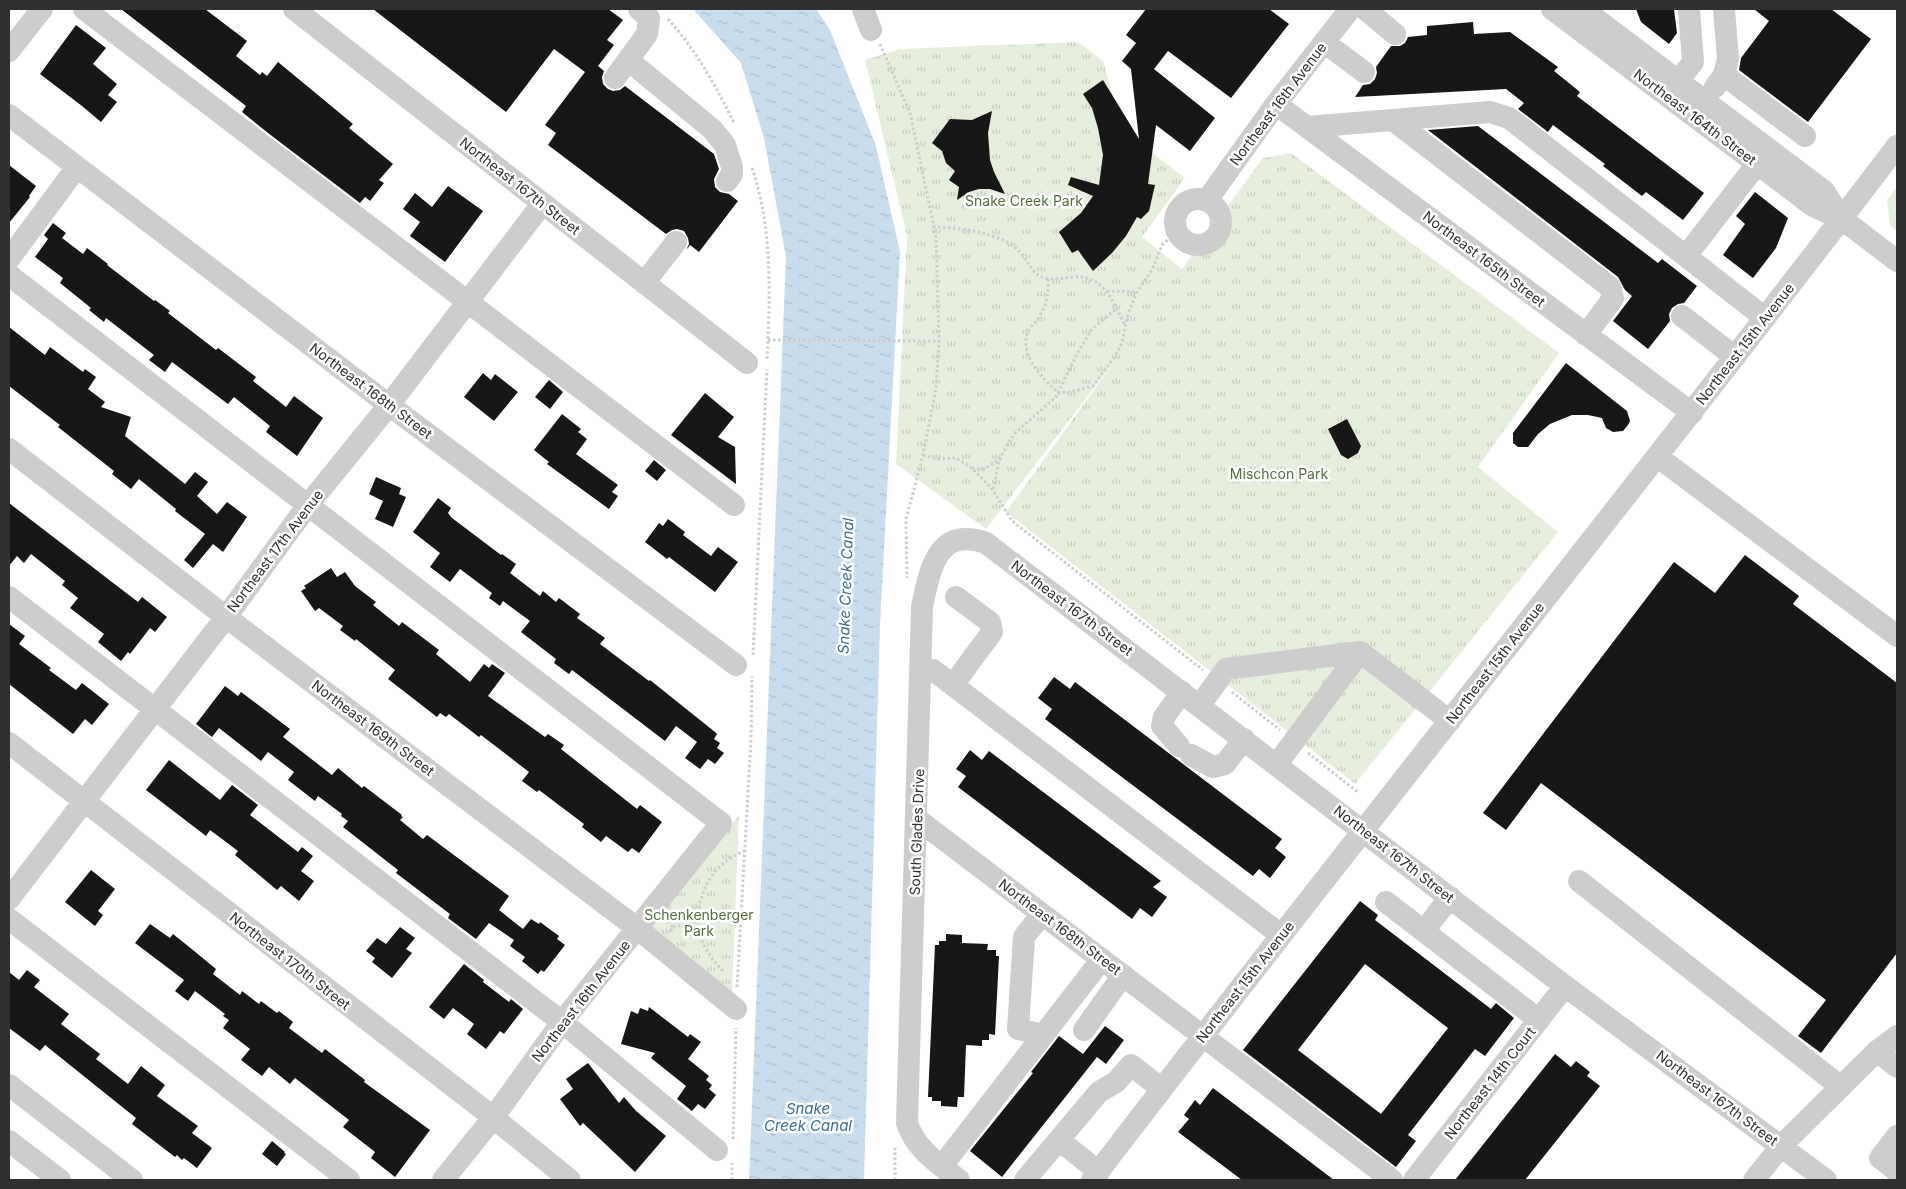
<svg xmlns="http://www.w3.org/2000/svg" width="1906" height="1189" viewBox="0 0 1906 1189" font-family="Inter,sans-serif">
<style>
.grass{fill:#e5eedd}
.park{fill:url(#park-tufts)}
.water{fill:url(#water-ripples)}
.building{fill:#171717;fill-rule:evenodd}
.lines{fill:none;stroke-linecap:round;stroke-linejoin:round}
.path{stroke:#cdcdcd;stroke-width:3;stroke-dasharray:2.5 2.5;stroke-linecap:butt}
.minor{stroke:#cdcdcd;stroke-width:22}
.labels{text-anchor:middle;stroke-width:5;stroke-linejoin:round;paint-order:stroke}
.street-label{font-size:14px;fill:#303030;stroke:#fff}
.park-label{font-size:14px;fill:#507039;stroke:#fff}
.water-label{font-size:15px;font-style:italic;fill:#366d9a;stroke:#fff}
</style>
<defs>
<pattern id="park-tufts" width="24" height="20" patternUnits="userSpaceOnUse" patternTransform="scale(1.25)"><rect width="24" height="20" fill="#e5eedd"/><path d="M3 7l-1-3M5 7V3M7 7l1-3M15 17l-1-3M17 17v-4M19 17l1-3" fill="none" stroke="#c5ccbe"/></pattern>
<pattern id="water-ripples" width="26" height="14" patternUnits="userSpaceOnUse" patternTransform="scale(1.25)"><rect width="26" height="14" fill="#c8deef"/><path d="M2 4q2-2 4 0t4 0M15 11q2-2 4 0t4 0" fill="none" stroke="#acbfcd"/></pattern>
</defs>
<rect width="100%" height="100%" fill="#fff"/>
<path class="grass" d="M1897,187v44l-7,-5 -3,-26z"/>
<path class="park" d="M1078,42l25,19 20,69 62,48 -43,59 40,32 81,-111 28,-5 268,200 -81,114 80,65 -203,252 -349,-272 111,-154 -131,171 -90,-65 11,-228 -42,-176 35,-11z
M739,815l-7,181 -83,-68z"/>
<path class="water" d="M693,9h123l14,21 46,116 24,106 -20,372 -16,556h-115l37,-923 -22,-119 -23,-75z"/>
<path class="building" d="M121,9h84l42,32 -11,15 24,19 2,-3 5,4 11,-14 75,62 -4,4 44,36 -14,16 5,3 -14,18 -5,-4 -5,6 -92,-70 -26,-21 4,-6z
M373,9h235l15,11 -16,20 7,5 -16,21 6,5 -2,6 1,7 5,5 5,2 7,-1 5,-4 89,68 5,15 -5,10 1,8 5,5 9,2 9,7 -39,51 -9,-7 -4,5 3,-6 -1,-6 -4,-7 -7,-2 -5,1 -6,4 -118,-89 8,-12 -11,-8 40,-53 -31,-23 -48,63z
M1146,9h123l20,15 -58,74 -63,-47 -14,18 61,49 -25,33 -34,-26 -8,59 7,1 -6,26 -8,8 -4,-2 -11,19 -14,17 -19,18 -15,-21 -6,3 -13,-21 22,-19 12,-17 -25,-11 3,-8 28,8 4,-30 -5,-27 -6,-20 -9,-14 20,-14 36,59 -8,-70 -9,-8 14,-18 -10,-8z
M1636,9h38l3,24 -8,11 -28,-22z
M1754,9h77l40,30 -63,83 -69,-52 2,-12 28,-37z
M1473,22l1,12 36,-2 48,35 -4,4 26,21 -3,4 127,97 -21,27 -37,-28 -4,4 -39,-30 2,-2 -52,-39 -5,7 -30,-23 6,-6 -18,-14 -151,8 8,-12 7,-1 5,-5 2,-6 -1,-6 15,-21h9l5,-3 3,-6 19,-2v-9z
M76,25l30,23 -13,16 24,20 -9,11 9,7 -16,20 -19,-16 -42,-32z
M992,111l-4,22 2,27 4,12 11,22 -15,-5h-11l-10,3 -12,8 2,-13 -10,-7 6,-9 -9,-8 -4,-12 -10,-8 18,-24 22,1z
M1478,126l180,137 4,-4 35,27 -13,17 -6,1 -6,4 -3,6 1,7 -22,28 -35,-28 19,-25 -7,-6 -7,-13 -190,-147z
M9,165l27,21 -7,10 1,1 -21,26z
M448,186l35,25 -38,51 -35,-26 10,-14 -17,-13 12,-16 17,14z
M1755,192l33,26 -12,30 -23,30 -30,-23 22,-31 -9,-8z
M53,223l13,10 -4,5 21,16 4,-6 21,16 -1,1 47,36 1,-1 15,11 -2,2 48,37 2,-2 38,29 -3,4 33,26 8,-11 29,22 -26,38 -31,-24 4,-6 -36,-29 -6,7 -56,-42 -7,10 -16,-12 5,-5 -48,-37 -2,4 -15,-12 2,-2 -31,-25 3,-5 -28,-21 13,-18 -4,-4z
M9,327l36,28 5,-8 33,25 2,-3 11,8 -8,12 17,13 -4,5 30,10 -6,19 60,48 10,-12 13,10 -11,14 20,18 10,-12 20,15 -24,35 -10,-8 -20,24 -9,-8 21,-26 -30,-23 1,-2 -37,-30 -8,10 -19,-15 2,-3 -56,-44 2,-2 -51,-39z
M1566,363l61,48 3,10 -2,4 -5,6 -10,1 -7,-4 -4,-10 -14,-3h-16l-22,9 -12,10 -10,13h-10l-5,-4v-10z
M483,373l8,7 4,-6 23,18 -24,29 -30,-24z
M549,380l14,12 -13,17 -15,-12z
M705,393l29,24 -16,20 17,10 1,37 -65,-49z
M562,414l19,15 -3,3 9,7 -11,15 42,31 -6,7 6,4 -9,13 -62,-45 2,-2 -15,-12z
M1347,419l14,27 -3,7 -10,6 -7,-4 -13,-26z
M654,460l12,10 -9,11 -12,-10z
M376,477l25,11 -2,6 7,3 -13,30 -18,-8 8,-18 -14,-7z
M438,498l13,10 -3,5 4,5 49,37 1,-1 14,10 -6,9 30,23 3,-5 13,11 3,-4 21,16 -3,4 28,20 -5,6 49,37 1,-1 65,52 2,2 -3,5 6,4 -3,5 7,5 -9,11 -7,-5 -8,10 -15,-11 12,-16 -21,-16 -11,15 -93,-71 -3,4 -15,-11 2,-4 -35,-27 9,-11 -27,-20 -3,5 -11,-8 3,-5 -32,-24 -10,13 -20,-15 10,-14 -27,-21z
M9,503l129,99 4,-5 25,20 -12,15 -5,-4 -20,26 -2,-2 -7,9 -23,-19 6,-8 -34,-26 8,-10 -16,-13 3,-4 -34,-27 -7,9 -7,-7 -8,10z
M668,519l17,13 -2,3 28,21 7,-9 20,15 -23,30 -46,-35 -2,2 -22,-17 14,-19 4,3z
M1745,555l54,41 -6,8 104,79v270l-76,100 -23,-17 28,-36 -285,-217 -35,47 -23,-17 191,-251 41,31z
M331,568l6,9 8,-5 10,14 21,16 -3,3 26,21 3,-4 37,28 -3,4 34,28 14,-18 5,4 3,-4 13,9 -17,23 57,41 3,-3 16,11 -3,4 76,60 3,-4 22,17 -23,31 -7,-5 -4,4 -22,-16 -5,6 -19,-15 2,-3 -45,-34 -2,2 -15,-11 7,-9 -48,-37 -2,2 -30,-23 -3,3 -6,-4 -3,4 -49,-38 7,-9 -39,-31 -1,2 -15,-11 3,-4 -24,-18 -4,3 -14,-20 5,-3 -2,-2z
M9,624l16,12 -6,8 32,24 -2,2 27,20 6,-7 27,21 -17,21 -7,-6 -12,15 -64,-50z
M1054,677l16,12 5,-7 207,157 -7,9 11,9 -16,21 -11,-9 -6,7 -208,-157 7,-10 -14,-11z
M225,686l13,10 3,-4 49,37 -7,8 49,38 6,-7 24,20 2,-2 38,29 -1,1 2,1 -3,3 23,19 4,-4 82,61 -10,14 24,19 8,-10 8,5 1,-2 19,14 -2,3 8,6 -21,27 -3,-2 -3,4 -16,-13 3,-4 -15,-11 4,-6 -25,-17 -13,16 -28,-21 2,-4 -54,-41 2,-3 -55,-43 5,-6 -7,-5 1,-2 -24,-18 -3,5 -27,-21 6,-8 -26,-20 -7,9 -42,-33 -7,9 -16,-13z
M970,750l12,10 7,-9 172,130 -8,6 14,10 -15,20 -12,-9 -8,11 -174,-132 8,-11 -10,-7z
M169,760l51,40 12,-15 26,20 -8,10 48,37 4,-5 11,9 -12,15 13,10 -15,20 -18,-15 -4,4 -42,-35 3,-4 -28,-21 -4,6 -60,-46z
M91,870l24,19 -17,22 5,4 -8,11 -30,-24z
M1360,901l18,14 -3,5 116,89 5,-6 18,15 -29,38 -10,-7 -67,86 8,6 -20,26 -153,-117zM1365,964l83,64 -67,86 -83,-64z
M150,924l20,14 3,-4 15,12 28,23 -3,5 27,21 2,-4 17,13 2,-3 16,12 2,-2 14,11 -4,6 33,25 3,-4 40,31 -1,2 66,48 -35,47 -24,-19 4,-6 -32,-25 6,-7 -54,-42 -5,6 -21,-17 -7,9 -21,-16 9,-11 -27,-21 6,-8 -6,-4 2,-2 -30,-23 -7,10 -13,-10 9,-11 -49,-37z
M400,927l15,11 -9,11 6,4 -20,25 -20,-16 3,-4 -9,-7 11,-13 9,6z
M946,934l16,1v8l26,1 -1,6h9v6h3l-4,79 -6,-1v6h-7v6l-16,-1 -2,52h-6l-1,10 -16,-1v-5h-9v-4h-4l7,-152h4v-4h7z
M464,964l20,16 -1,2 26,20 2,-3 12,10 -19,25 -4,-3 -14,18 -19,-15 7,-10 -21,-16 -9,11 -15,-12z
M27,970l13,10 -6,7 35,27 -8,10 39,30 -4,5 32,25 13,-18 24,19 -8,11 41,30 -6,7 20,15 -15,20 -13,-10 -2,2 -5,-5 -2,2 -43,-33 4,-6 -91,-73 -5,6 -31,-23v-56l10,8z
M649,1007l39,30 2,-3 11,8 -13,17 21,17 -3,4 6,5 -3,4 7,6 -11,14 -7,-5 -6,7 -15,-12 9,-13 -35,-28 4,-5 -34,-9 10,-33 7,3 2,-6 8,3z
M1105,1026l19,14 -18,24 -9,-7 -95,120 -32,-26 63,-78 -2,-1 28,-36 24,18z
M1555,1054l16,13 5,-6 14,11 -3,4 13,10 -75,94h-70z
M588,1063l31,40 5,-6 12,14 30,25 -31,36 -52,-49 -3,3 -20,-27 13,-10 -7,-10z
M1213,1088l121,92h-92l-64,-48 11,-13 -5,-4 11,-15 5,5z
M272,1141l13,11 -1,1 2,1 -9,12 -15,-12z"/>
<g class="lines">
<path class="path" d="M668,19c28,31 48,67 66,104
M880,44l30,69 26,124 3,104 -3,47 -13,67 -17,64 1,59
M752,168c21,61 18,129 15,192
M933,227c26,1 69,5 87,25 8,8 11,21 22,25 9,4 21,1 31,0 32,-2 39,24 52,48
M1048,279c1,15 -2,27 -10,40 -3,4 -7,7 -10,12 -10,23 15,48 31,62l16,-2 18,-5 21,-28 8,-15 6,-29 9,-22 15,-22 10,-25 15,-13
M1107,291l30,1
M768,340l171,1
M923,455l15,4 18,-1 16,10 21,22 19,31 191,149
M972,468l11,1 15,-8
M993,489l6,-28 9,-18 7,-10 41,-36 21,-43 15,-25 24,-20
M753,655l14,-286
M1232,692l48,38
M1308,753l51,40
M667,922l6,5 -3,5
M673,927l25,-5
M723,971c-13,-13 -24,-30 -25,-48 -1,-21 9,-47 26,-60 6,-5 13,-9 20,-12
M737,987l14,-248 1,-63
M733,1139l3,-111
M732,1180v-17
M895,1180v-35"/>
<path class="minor" d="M84,9l650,496
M294,9l453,354
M639,9l10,9 -2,16 -19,26 84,69 13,16 7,22v7l-5,7
M863,9l8,21
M1365,9l30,25
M1552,9l261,197 29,13 55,42
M1583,9l241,182 18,28
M1324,42l40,30
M9,51l33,-42
M1724,75l81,61
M615,78l13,-18
M1678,81l15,-19 -4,-53
M1715,87l9,-12 4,-16 -4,-50
M1276,104l416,309
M9,115l380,290 347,260
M1393,120l217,167 3,11 -27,37
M1307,127l183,-15 19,6 256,200
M1175 222a23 23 0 1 1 46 0a23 23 0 1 1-46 0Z
M1207,200l69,-96 74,-95
M1686,256l71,-92
M9,259l68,-92
M9,275l712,548 -159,199 -69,96 -50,62
M644,283l32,-41
M1682,316l53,41
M9,449l217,168 412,312 98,80
M1658,457l239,179
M9,597l553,425 155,128
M1360,652l90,69
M921,670h12l348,265
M953,685l39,-53 -2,-10 -34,-25
M1200,705l26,-36 134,-17 -83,112
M9,743l471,364 90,73
M1179,746l-17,-20 2,-9 18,-25
M1191,755l22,12 12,-3 19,-25
M917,819l475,361
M1579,881l262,206
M9,899l217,-282 82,-112 81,-100 153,-201
M1386,902l153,118
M1042,914l-18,23 -6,92 25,6
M9,919l340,261
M1424,931l26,-34
M1084,1030l39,-55
M1877,1051l20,16
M9,1085l123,95
M1897,1136l-17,22 17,13
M1059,1140l40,32
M9,1141l51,39
M942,1166l160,-207
M959,1180c-21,-17 -43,-30 -52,-57l15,-516c8,-38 15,-81 64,-64l579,443 261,194
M1025,1180l74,-88 17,-10 15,-17 31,24
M1092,1180c265,-347 541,-687 805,-1034
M1414,1180l151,-194
M1754,1180l27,-34 96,-95 20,-15"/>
</g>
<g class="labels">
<g class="street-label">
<text transform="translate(1278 104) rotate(-53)" y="5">Northeast 16th Avenue</text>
<text transform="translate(1695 117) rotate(37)" y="5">Northeast 164th Street</text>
<text transform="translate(520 186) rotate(38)" y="5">Northeast 167th Street</text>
<text transform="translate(1484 259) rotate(37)" y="5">Northeast 165th Street</text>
<text transform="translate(1745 344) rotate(-52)" y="5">Northeast 15th Avenue</text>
<text transform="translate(371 391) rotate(37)" y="5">Northeast 168th Street</text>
<text transform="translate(275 551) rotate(-53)" y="5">Northeast 17th Avenue</text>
<text transform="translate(1072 608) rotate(37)" y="5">Northeast 167th Street</text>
<text transform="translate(1495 663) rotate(-52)" y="5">Northeast 15th Avenue</text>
<text transform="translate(373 728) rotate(37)" y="5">Northeast 169th Street</text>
<text transform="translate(917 832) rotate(-88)" y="5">South Glades Drive</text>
<text transform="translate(1394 854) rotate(38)" y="5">Northeast 167th Street</text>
<text transform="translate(1060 927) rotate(37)" y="5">Northeast 168th Street</text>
<text transform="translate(290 961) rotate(38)" y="5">Northeast 170th Street</text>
<text transform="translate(1245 982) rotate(-52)" y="5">Northeast 15th Avenue</text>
<text transform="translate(581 1001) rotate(-52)" y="5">Northeast 16th Avenue</text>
<text transform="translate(1490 1083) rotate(-52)" y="5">Northeast 14th Court</text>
<text transform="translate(1717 1098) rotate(37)" y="5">Northeast 167th Street</text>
</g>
<g class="park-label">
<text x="1024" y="206">Snake Creek Park</text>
<text x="1279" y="479">Mischcon Park</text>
<text x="699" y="920">Schenkenberger<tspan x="699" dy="16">Park</tspan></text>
</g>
<g class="water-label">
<text transform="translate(846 586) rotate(-88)" y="5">Snake Creek Canal</text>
<text x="808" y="1114">Snake<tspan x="808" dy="17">Creek Canal</tspan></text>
</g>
</g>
<rect width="1906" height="1189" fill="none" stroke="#303030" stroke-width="20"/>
</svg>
